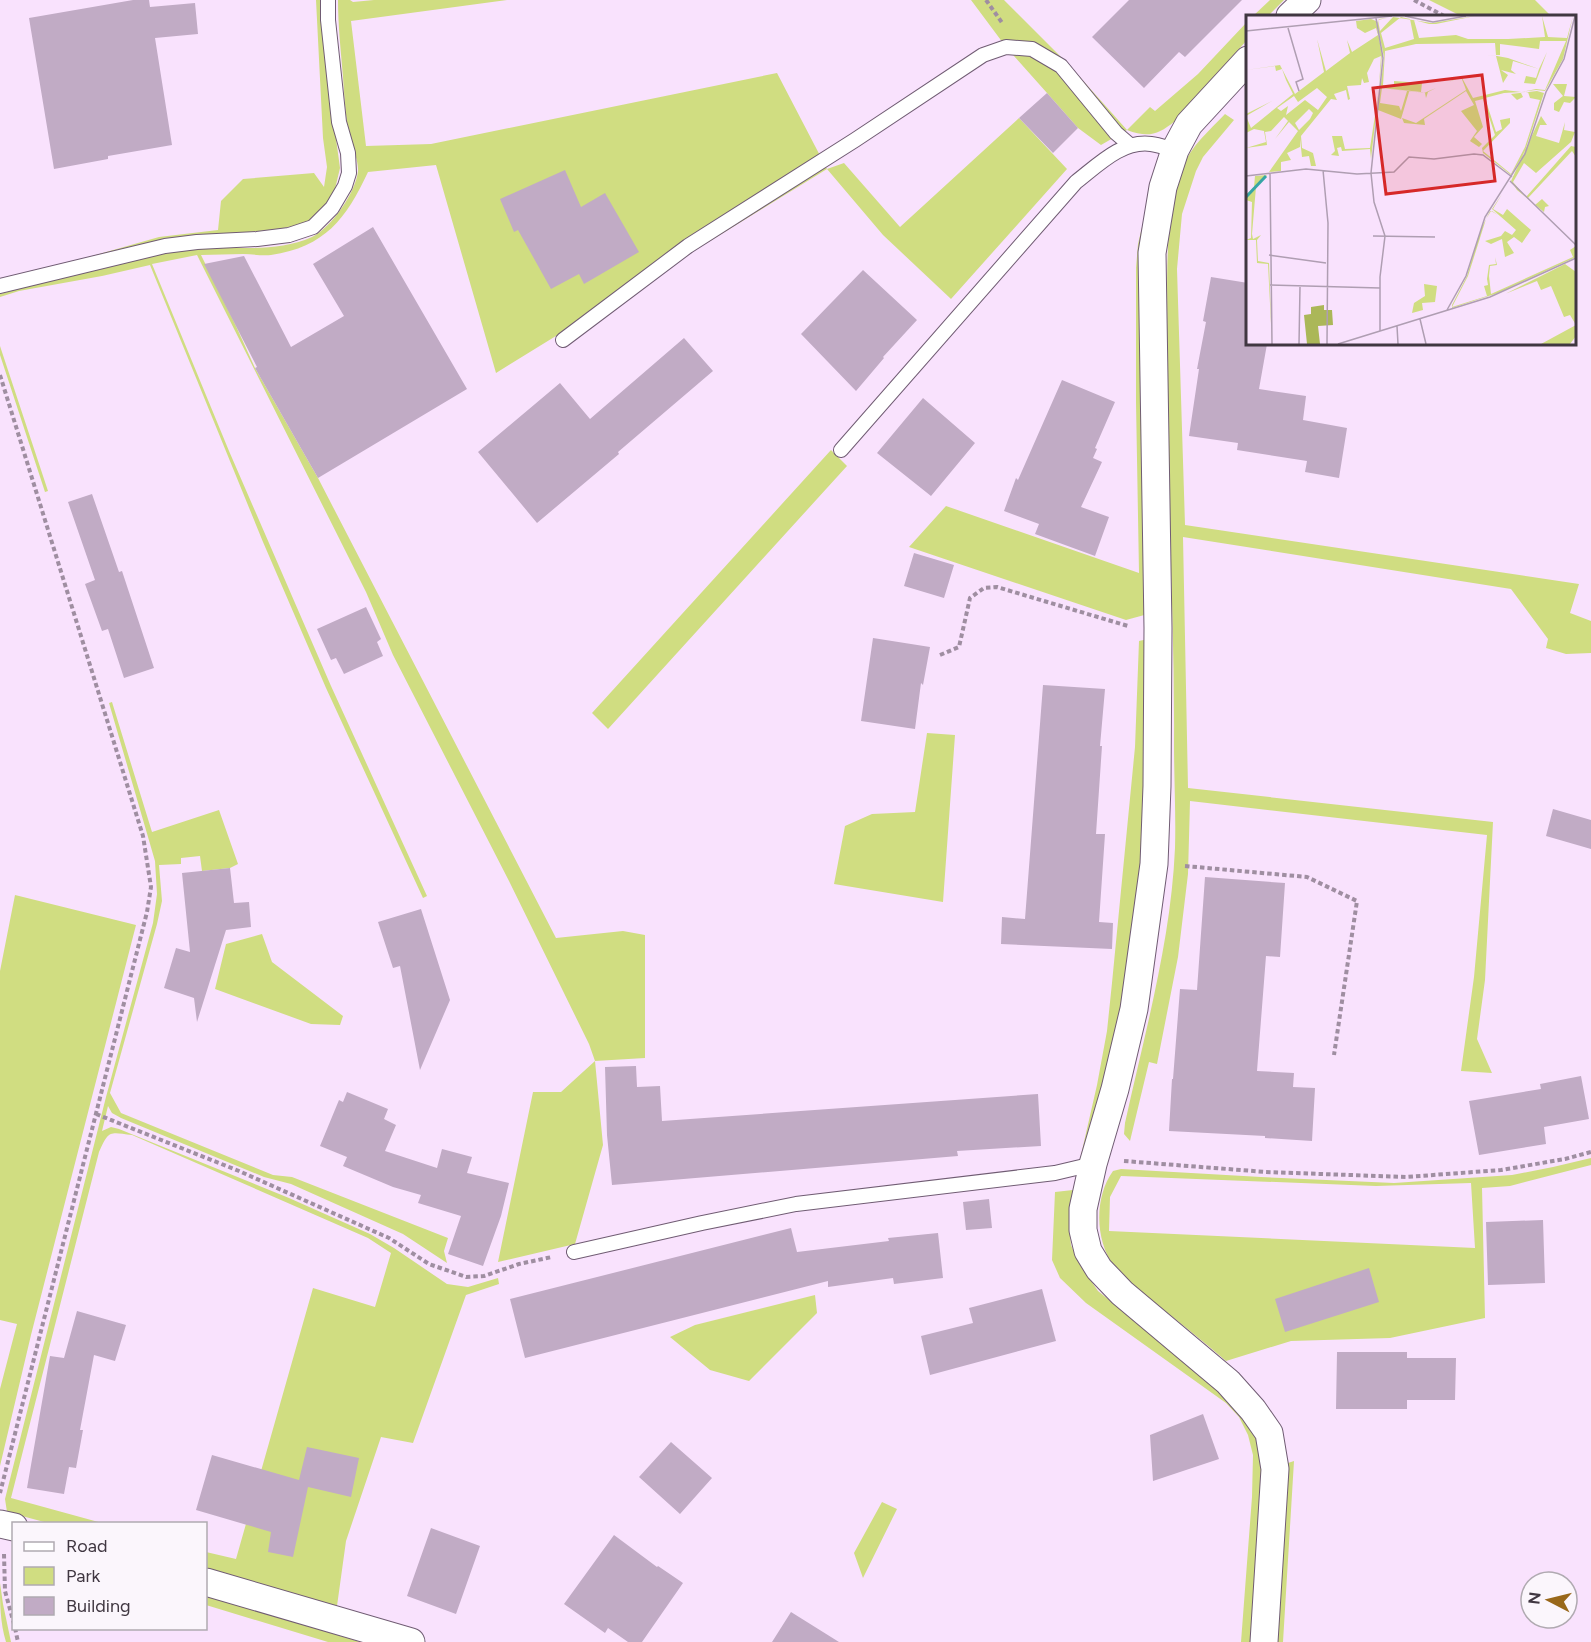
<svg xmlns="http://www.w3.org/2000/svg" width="1591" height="1642" viewBox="0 0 1591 1642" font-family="Figtree,sans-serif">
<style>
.green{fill:#d0dd81;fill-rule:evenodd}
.building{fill:#c1abc5}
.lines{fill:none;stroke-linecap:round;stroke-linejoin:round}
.lane-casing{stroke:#705c73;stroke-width:16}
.street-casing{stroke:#705c73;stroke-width:29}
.path{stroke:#9f8ea1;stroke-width:4;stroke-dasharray:4.5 3;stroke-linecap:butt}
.lane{stroke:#fff;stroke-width:14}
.street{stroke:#fff;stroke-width:27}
.inset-river{fill:none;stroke:#37a5a6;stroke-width:3}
.inset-road{fill:none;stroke:#af9eb2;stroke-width:1.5}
.view{fill:#d62828;fill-opacity:0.15;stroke:#d62828;stroke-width:3}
.inset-edge{fill:none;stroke:#403741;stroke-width:3}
</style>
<rect width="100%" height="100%" fill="#f9e2fd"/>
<path class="green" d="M316,0h7l4,73 13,95 -5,21 -11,18 -19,17 -27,5 -114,12 -114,27 109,-31 59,-7 3,-29 22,-22 71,-6 10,14 3,-20 -4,-29z
M338,0h12l3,2 21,-2h133l-156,21 15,125 65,-2 346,-71 50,96 17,-6 56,64 119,-109 48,51 -116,130 -68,-64 -56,-66 -331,204 -60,-208 -68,7c-22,47 -43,75 -97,83 -9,1 -19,-1 -28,-1 -14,0 -28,1 -42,1l35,71 19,42 63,110 238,460 67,-7 22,4v123l-50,3 8,84 -28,99 -77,18 35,-170h28l34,-31 -6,-17 -80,-163 -116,-226 -27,-63 -169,-337 -45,9 77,187 102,235 96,210 -4,2 -97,-210 -63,-146 -113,-277 -48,11 -83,15 -19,6v-3c35,-10 71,-18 106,-26 27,-7 53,-14 80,-18 44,-6 85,5 126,-13 19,-9 44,-45 46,-66 1,-10 -9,-35 -11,-48 -2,-15 -3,-30 -4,-46 -2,-25 -5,-51 -5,-77z
M971,0h33l66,66 57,64 23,-23 5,4 43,-37 49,-52v18l-72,81c-17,14 -27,17 -48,9l-26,15 -23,-17 -31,-35 -41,-46z
M1270,0h14l-16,16h-15z
M1429,0h106l16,16h-90z
M1225,114l9,6 -31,37 -7,14 -14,43 -5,55 8,256 394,59 -9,29 21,8v32l-25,1 -20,-6 2,-9 -37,-50 -328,-52 5,251 305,34 -8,158 -8,59 15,34 -31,-2 13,-94 13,-142 -297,-34 -2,73 -10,83 -21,107 -8,-2 -19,79 -6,-7 1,-11c20,-91 46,-182 50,-275 1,-34 -1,-69 -1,-104 1,-136 -9,-272 -7,-408 1,-50 -4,-125 16,-170 9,-21 26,-35 42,-52z
M1158,160l-10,454 -22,6 -217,-73 37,-41 193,67 -3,-171v-134l2,-24z
M0,346l48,145 -3,1 -45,-137z
M831,450l16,16 -239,263 -16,-16z
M1148,639l-4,174 -4,77 -15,100 -19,95 -30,100 -3,5 -4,36 2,19 9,20 18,26 134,109 13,17 14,28 4,24 -13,173h-9l11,-145 1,-42 -5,-20 -9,-18 -13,-14 -140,-100 -26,-25 -8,-18 3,-68 18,-2 24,-105 10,-54 5,-48 23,-236 4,-106z
M112,702l40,130 67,-22 19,54 -8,4 -28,3 -2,-15 -19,2v6l-22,1 3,36 -5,23 -47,169 11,20 152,62 19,2 156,61 -4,13 3,12 -44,-29 -112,-50 -27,-7 -143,-59 -9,-5 -4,-7 -6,25 9,-4 8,2 170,69 81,36 24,14 53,36 21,3 30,-9 1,6 -33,11 -53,148 -32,-6 -35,104 -9,65 -131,-37v-17l30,7 77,-271 62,19 16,-54 -23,-15 -236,-103c-23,-3 -23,-5 -33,17l-88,346 91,25h-54l-41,-11 -2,-13 101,-402 47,-174 4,-29 -2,-33 -46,-158z
M927,733l28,2 -12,167 -109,-18 11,-58 27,-12 43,-2z
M15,895l121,30 -105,410 -31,131v-77l17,-65 -17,-4v-349z
M262,934l10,28 71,54 -3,9 -29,-1 -96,-35 11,-45z
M1591,1158v7l-81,21 -28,2 3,130 -95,20 -99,3 -65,20c-23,-20 -47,-39 -71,-58 -13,-11 -30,-23 -41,-37 -19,-25 -20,-69 -1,-95l8,-2 140,8 133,6 118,-8 41,-8zM1121,1176l255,10 95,-3 4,65 -366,-17 1,-34z
M815,1295l2,18 -68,68 -39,-11 -40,-33 25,-12z
M1294,1461l-11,181h-7l12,-179z
M882,1502l15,7 -34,69 -9,-25z
M0,1583l3,21 8,38h-5c-6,-20 -6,-39 -6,-59z
M206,1594l154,48h-32l-122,-37z"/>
<path class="building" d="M133,0h16l1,7 45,-4 3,31 -43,4 17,107 -64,11v3l-54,10 -25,-151z
M1129,0h113l-57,57 -6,-5 -35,36 -52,-51z
M1047,93l31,35 -25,25 -34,-35z
M565,170l16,37 24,-14 34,59 -55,32 -5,-10 -28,15 -33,-59 -4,2 -14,-33z
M373,227l94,162 -149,89 -63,-110 2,-1 -53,-103 40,-8 47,91 53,-31 -31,-52z
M863,270l54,50 -34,37 1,1 -28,33 -55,-57z
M1211,277l37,6v61h19l-8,45 47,7 -3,24 44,8 -8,50 -34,-6 2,-11 -70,-11 1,-7 -49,-7 10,-67h-2l9,-47 -3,-1z
M684,338l29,33 -95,81 1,2 -82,69 -59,-71 82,-69 30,36z
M1062,380l53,22 -20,46 2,1 -4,9 9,4 -21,45 28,10 -14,39 -60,-22 4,-10 -35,-13 12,-33 2,2z
M923,398l52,45 -44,53 -54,-43z
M92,494l27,78 3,-1 32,97 -30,10 -16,-49 -6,2 -17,-47 10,-4 -27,-78z
M914,553l40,12 -10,33 -40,-12z
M366,607l15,32 -4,3 6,14 -39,18 -8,-16 -5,2 -14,-31z
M873,638l57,9 -7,38 -2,-2 -6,46 -54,-8z
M1043,685l62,4 -5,57h2l-6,88h9l-6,88 14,1 -1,26 -111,-5 1,-27 23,2z
M1553,809l38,11v29l-45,-13z
M230,868l4,35 15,-1 2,25 -25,3 -29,92 -3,-24 -30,-10 12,-40 14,4 -8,-79z
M1205,877l80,6 -5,74 -14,-1 -9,115 37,2 -1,14 22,1 -3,53 -47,-3v-2l-96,-5 3,-52h1l7,-90 17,1z
M421,909l29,91 -30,70 -20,-104 -7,2 -15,-46z
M636,1066l1,21 23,-1 2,35 376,-27 3,52 -84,5 1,5 -346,29 -5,-50 -2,-68z
M1581,1076l8,43 -45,8 2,17 -67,11 -10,-54 72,-12 -1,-5z
M347,1092l41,17 -4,10 12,6 -11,26 52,17 5,-19 30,8 -5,16 42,10 -8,33 -18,50 -35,-12 13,-38 -43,-13 3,-8 -28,-8 -50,-21 4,-9 -27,-11 19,-46 4,2z
M989,1199l3,29 -26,2 -3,-28z
M1543,1220l2,63 -57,2 -2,-63z
M791,1228l6,24 92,-11 -1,-3 50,-5 5,45 -49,6 -1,-6 -65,9v-6l-303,77 -15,-59z
M1369,1268l10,34 -94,30 -10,-33z
M1042,1289l14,52 -126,34 -9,-39 52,-13 -4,-15z
M77,1311l49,14 -11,36 -21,-6 -14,75h3l-7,38 -7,-1 -5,27 -37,-6 23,-132 14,2z
M1337,1352h70v6h49l-1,42h-48v9h-71z
M1203,1414l16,45 -66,22 -3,-46z
M671,1442l41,36 -32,36 -41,-37z
M307,1447l52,11 -8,39 -43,-10 -15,70 -25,-5 3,-20 -75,-22 16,-55 87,25z
M431,1528l49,18 -24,68 -49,-18z
M614,1535l43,32 1,-1 25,17 -41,59h-14l-20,-14 -3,5 -41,-29z
M791,1612l48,30h-67z"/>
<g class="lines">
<g class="lane-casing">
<path id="lane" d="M0,286l165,-40 32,-4 60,-3 32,-4 24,-8 19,-19 13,-22 4,-13 -1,-20 -9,-31 -11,-102v-20
M563,340l125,-94 167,-106 128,-85 23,-8 26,2 29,17 55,67 14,12
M841,450l235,-268c22,-17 46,-42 75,-38 8,1 16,4 24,6
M574,1252l128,-29 94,-19 259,-31 38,-9"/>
</g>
<g class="street-casing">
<path id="street" d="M1290,16l17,-16
M1248,60l-59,64 -14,26 -12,37 -11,66 6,375 -1,158 -3,78 -20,145 -19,80 -22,75 -10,45v21l5,21 11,18 23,24 106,89 25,28 16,23 6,36 -11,173
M0,1524l14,3
M206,1582l205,60"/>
</g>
<path class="path" d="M986,0l17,24
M1414,0l30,16
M0,375l143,461 8,51 -4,25 -147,581
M940,655l19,-8 11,-49 14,-10 13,-1 131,39
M1185,866l122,11 50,24 -23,154
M96,1114l143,57 150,67 40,26 37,13 18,-1 35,-12 33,-7
M1124,1161l142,11 140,5 95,-7 64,-11 26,-7
M4,1554l1,37 9,33
M15,1628l3,14"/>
<use href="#lane" class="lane"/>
<use href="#street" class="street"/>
</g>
<g transform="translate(1246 15)">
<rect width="330" height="330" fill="#f9e2fd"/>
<path d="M229,1l-39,8h-7l-15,-4 5,18 37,-3 12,4h40l37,-2 -3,-21 6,21 19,1 6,-22 -10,43 -18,32 -9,-1 -15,2 -17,1 -19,5 11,34 6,-3 -2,-9 10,-2v5l-27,28 28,23 14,-27 15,-47 -10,-2 -2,-6 -7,1 2,4 -6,3 -6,-6 26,-3 7,2 -20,61 -13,21 -28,-22 -1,-5 13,-13 -12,-36 -8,2 8,26 -9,10 8,7 -3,3 -9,-6 7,-10 -16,-20 13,-6 -8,-14 -42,28 1,6 -21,-2 -2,-5 14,5 50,-33 -1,-3 -39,23 39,-23 -4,-10 -12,5 12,-6 12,22 32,-8 16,2 15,-3 9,1 21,-49h-26l-1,8 -39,-5v11h-4l-1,-12 -79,1 -31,7 -2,34 11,2v-6l28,2 -1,9 -37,-4 40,5 12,-5 -8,4 -2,6 -1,-5h-3l-12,-2 -1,1 -8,27 -23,-9 6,-53 -7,-34 2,-4 8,-1 -9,2 2,11 13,-14 39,6zM155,2l9,2 4,20 -29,9 -4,-15zM136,73l25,3 -6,20 -2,-5 -19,-3zM125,4l5,2 6,34 -3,32 -10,3 10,-4 2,-30 -7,3 -7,14 2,9 -5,1 -2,-5 -1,7 -14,1 3,13 -2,1 -2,-10 -12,4 3,6 -6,-1 -30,37 1,12 11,5 3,13h-5l-2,-10 -7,1 -2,-18v8l-13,6 4,7 -10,2v9l-12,1 29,-41 -9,-9 -14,17 13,-18 -4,-4 -13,14 -6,1 2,13 -21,3 20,-6 -2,-11 -10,-2 -8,4v-19l26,-13 -26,15 5,12 42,-34 -7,-14 -4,-11 -6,2 -1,-5 -29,4 34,-5 15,29 29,-22 -7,-33 9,32 24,-18 -3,-13 5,12 26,-17 -2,-7 -11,5 -8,-5 -1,-7zM71,73l10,9 -9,13 -13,-10 -19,15 2,-9 -7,5 -4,-3 17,-12 4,6zM63,94l4,4 -3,6 -11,11 -4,-7zM301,37l-12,32 -11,-1 2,-7 10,2 3,-9 -26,-8 -2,9 5,4 -15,-4 7,5 -5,8 -7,-27 -11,-1 12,1 11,2 31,11zM307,69h14l-3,12 12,1 -6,6 -6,-1 -5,10 -5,-2v-7l9,-7zM133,74l-8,70 -1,-10 -28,2 -1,-4 -4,1 2,8 -8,-1 4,-4 -3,-15h10l3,13 25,-1zM295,101l6,9h-7l-4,11 23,7 6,-21 -1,8 11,2 -4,10 -35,31 -12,-10 -11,19 13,15 45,-51 5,1v10l-4,-6 -44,47 7,7 7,-6 7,7 -4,1 -1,5 -27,-22 -6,-9zM21,160l-11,12 -4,47 1,5 8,-4 -4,5 1,21 11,2 3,81 -4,-80 -11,-1 -1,-23h-10l5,-2 1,-36 -6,-2v-5l8,-8 1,-11zM256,179l-9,15 10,6 4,-6 24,21 -9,13 -8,-6 -7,5 7,11 -9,4 -3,-18 -11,5 -6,-3 16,-5 4,-5 7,4 4,-5 -24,-21zM244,196h2l6,4 -7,-4 -5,8 -18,57 -16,31 35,-11 -3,-10 4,-1 -1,-6 2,-14 7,-1 -1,-7 2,8 -7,1 -1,10 2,18 82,-37 -3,-7 6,-4v11l-78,36 -46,15v-3l15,-29 11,-38 4,-11zM319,249l11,8v64l-6,8h-29l35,-19 -6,-10 -6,2 -13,-31 -10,4 -4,-9 -32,13zM178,269l13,2 -2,16 -13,1 1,7 -11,3 2,-10 11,-7z" fill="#d0dd81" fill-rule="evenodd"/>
<path d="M78,290v5h8l1,15 -15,1 2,18h-13l-3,-29 7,-1v-7z" fill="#abb758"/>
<path class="inset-river" d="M0,182l20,-21"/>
<path class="inset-road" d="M159,1l28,6 33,-6M130,3l7,40 -12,115 3,29 11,34 -5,41v54M42,13l15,51 -7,3 3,9M0,16l146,-15M77,155l5,53 -1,121M24,158l2,171M0,161l60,-7 51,5 37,-2 15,-15 25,2 40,-5 9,1 29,22M264,166l66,64M127,221l62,1M23,240l57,8M24,270l110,3M201,295l19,-34 19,-59 40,-63 21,-62 18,-33 11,-43M174,304l6,25M151,311l1,18M53,329l1,-57M92,329l152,-47 86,-39"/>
<path class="view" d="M236,60l13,106 -109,13 -13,-106z"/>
<rect width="330" height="330" class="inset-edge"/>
</g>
<rect x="12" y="1522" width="195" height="108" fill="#fbf6fc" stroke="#b0aab1" stroke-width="1.5"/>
<rect x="24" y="1542" width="30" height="9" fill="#ffffff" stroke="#b0aab1" stroke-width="1.5"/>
<text x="66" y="1552" font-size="18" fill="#403741">Road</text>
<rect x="24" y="1567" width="30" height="18" fill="#d0dd81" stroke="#b0aab1" stroke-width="1.5"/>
<text x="66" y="1582" font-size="18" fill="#403741">Park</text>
<rect x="24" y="1597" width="30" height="18" fill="#c1abc5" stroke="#b0aab1" stroke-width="1.5"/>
<text x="66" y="1612" font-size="18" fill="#403741">Building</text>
<g transform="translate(1549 1600) rotate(277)"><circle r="28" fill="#fbf6fc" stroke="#b0aab1" stroke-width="1.5"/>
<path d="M0-4.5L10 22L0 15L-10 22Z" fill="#99681a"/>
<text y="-9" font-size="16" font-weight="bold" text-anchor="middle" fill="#403741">N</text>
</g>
</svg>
